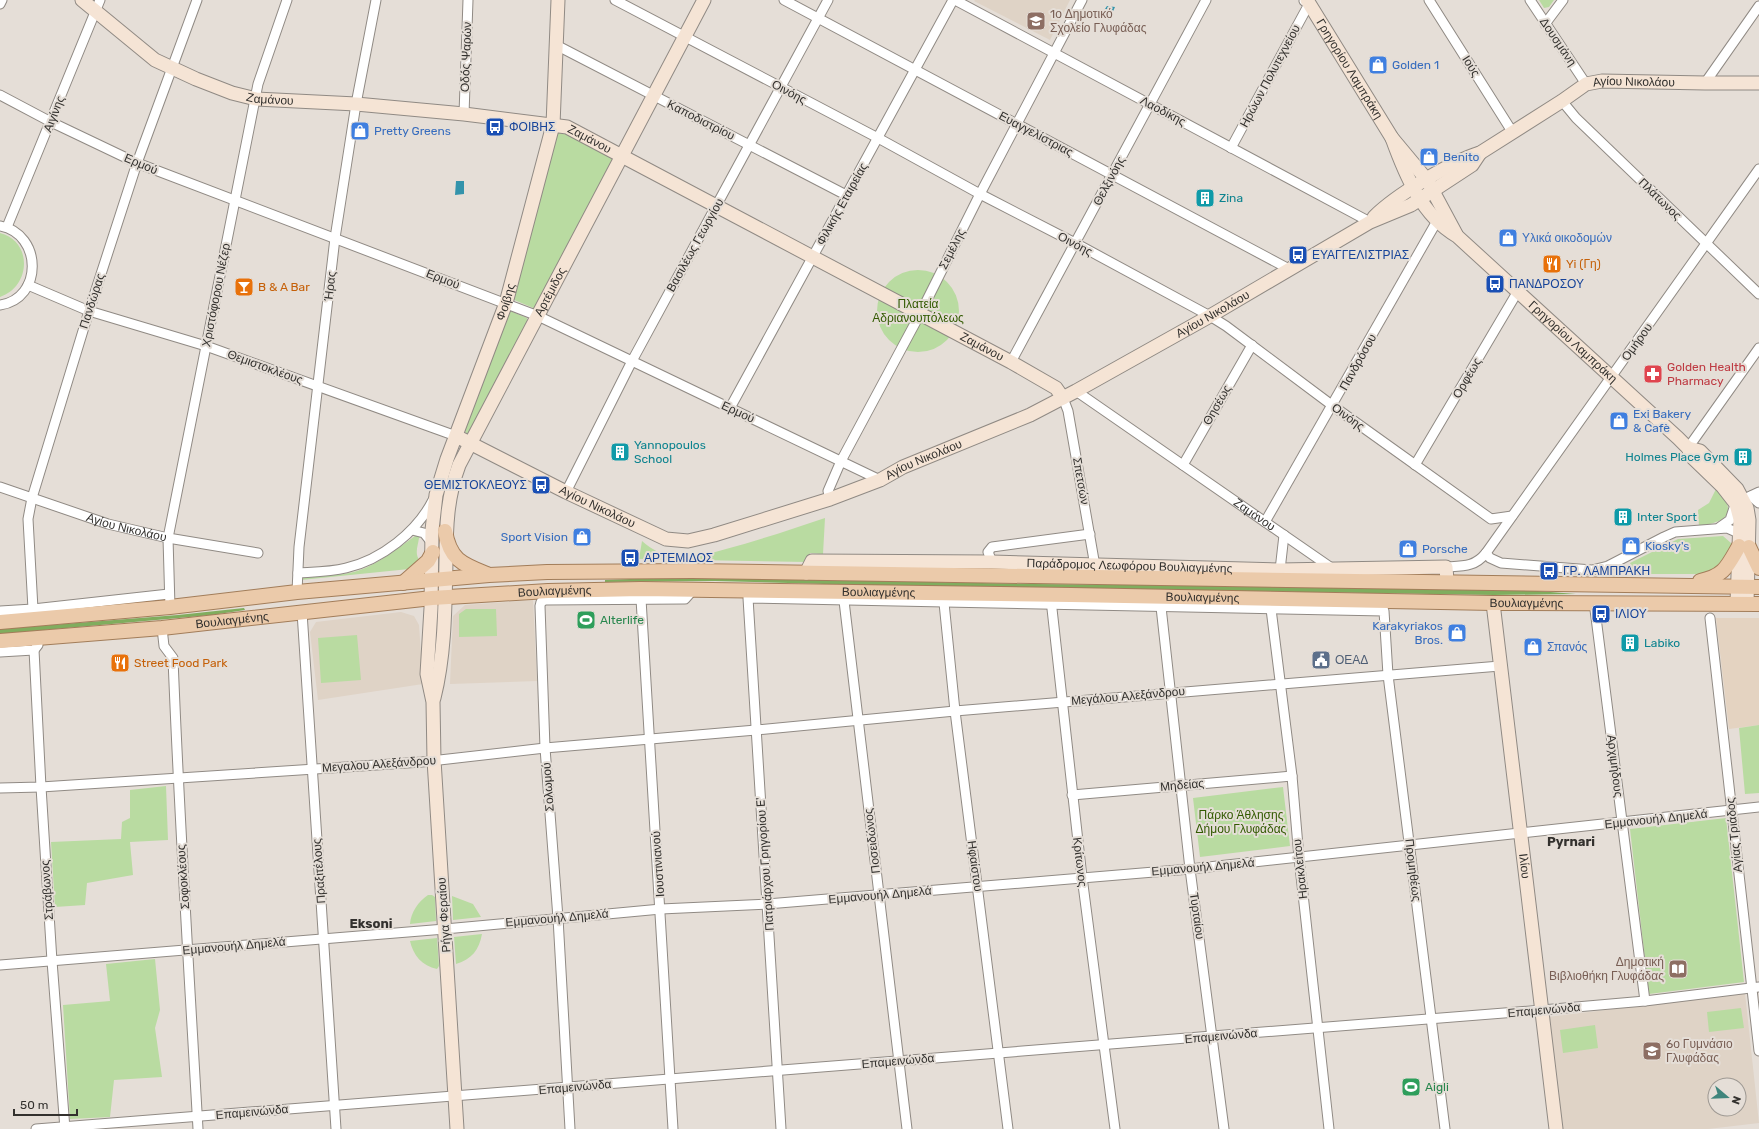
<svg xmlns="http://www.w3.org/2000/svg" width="1759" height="1129" viewBox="0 0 1759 1129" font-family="Rubik,sans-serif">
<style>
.commercial{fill:#e4d3c1}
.built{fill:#dfd3c6;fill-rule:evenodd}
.green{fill:#b9dba1}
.forest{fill:#80ad5e}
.water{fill:#3393ab}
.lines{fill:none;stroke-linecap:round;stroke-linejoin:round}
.street-casing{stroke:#908a84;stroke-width:11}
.secondary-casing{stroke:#908a84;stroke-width:15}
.primary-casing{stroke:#a27d5a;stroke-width:16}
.street{stroke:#fff;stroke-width:9}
.secondary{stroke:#f5e4d5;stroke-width:13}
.primary{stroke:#ebcaaa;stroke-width:14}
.labels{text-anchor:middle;stroke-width:4;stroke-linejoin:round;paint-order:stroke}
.education-label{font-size:12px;fill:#785e54;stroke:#e5ded7;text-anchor:start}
.street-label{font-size:12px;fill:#33312e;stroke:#e5ded7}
.shop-label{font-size:12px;fill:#366cbe;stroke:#e5ded7;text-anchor:start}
.transit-label{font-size:12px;fill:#164399;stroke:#e5ded7;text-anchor:start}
.culture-label{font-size:12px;fill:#0d838f;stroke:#e5ded7;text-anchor:start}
.food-label{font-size:12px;fill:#c56008;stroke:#e5ded7;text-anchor:start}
.park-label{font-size:12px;fill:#325a00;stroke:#e5ded7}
.health-label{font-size:12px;fill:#be3a42;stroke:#e5ded7;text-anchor:start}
.leisure-label{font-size:12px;fill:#27864d;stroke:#e5ded7;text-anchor:start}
.service-label{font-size:12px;fill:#4e5e75;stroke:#e5ded7;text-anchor:start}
.neighbourhood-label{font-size:13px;font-weight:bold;fill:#33312e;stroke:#e5ded7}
</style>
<rect width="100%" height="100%" fill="#e5ded7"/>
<path class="commercial" d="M1716,618h43v107l-30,4z"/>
<path class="built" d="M975,0h95l-20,40 -76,-39z
M533,600l4,81 -87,3 3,-68 12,-11z
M401,612l13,4 5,9 4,59 -105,16 -8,-68 6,-10z
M1745,993l14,130 -51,6h-147l-13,-112zM1715,1085h24v24h-24z"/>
<path class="green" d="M1539,0h15l-5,7 -5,1z
M558,130l58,30 -78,150 -26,-11z
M0,233c33,8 31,54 0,64z
M877 311a41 41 0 1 1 82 0a41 41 0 1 1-82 0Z
M510,311l17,7v4l-58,111h-3l-1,-2 42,-117z
M1716,489c24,26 10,31 -17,38l-1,-17 11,-7z
M825,518l-2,36 -13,-1 -3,9 -168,-3 3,-18c10,9 22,15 36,17 15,1 33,-5 48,-9 34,-9 66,-20 99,-31z
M415,536h7l-3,2c-1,8 -5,16 1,23l-11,8 -108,11v-3c11,-2 30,-1 43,-3 27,-4 49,-22 71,-38z
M1723,536l8,7 -1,11 -18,18 -15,2h-63l-4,-11 48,-24z
M466,609h30l1,27 -38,1v-23z
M357,635l4,45 -40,3 -3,-45z
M1759,725v68l-14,1 -6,-66z
M166,786l2,54 -38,2 3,33 -46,8 -2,22 -30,2 -4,-65 70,-3 1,-17 8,-4v-28z
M1283,787l7,59 -90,11 -7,-59z
M1726,818l18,164 -95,12 -19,-165z
M428,895h4l3,2 1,24 -26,3c1,-12 8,-22 18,-29z
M452,896l21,8 8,13 -28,3z
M482,934c-3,16 -10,25 -26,30l-2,-27z
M437,938l2,28 -2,3c-15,-3 -24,-14 -27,-28z
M155,959l5,51 -5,18 7,49 -48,3 -4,37 -40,2 -7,-114 47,-4 -4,-37z
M1741,1008l3,20 -35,4 -2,-20z
M1595,1025l3,23 -35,5 -3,-23z"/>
<path class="forest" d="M680,577l355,7 242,2 248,4 51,4 -82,1 -635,-10 -144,-4 -110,1v-2z
M244,608l1,2 -33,5 -212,19v-5l178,-14z"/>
<path class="water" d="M1107,6l8,1 -6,13 -8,-5z
M456,181h8v13l-9,1z"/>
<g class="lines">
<g class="street-casing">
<g id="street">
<path d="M615,0l263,138 102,56 95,49 135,73 16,10 107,80 158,113 21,-3"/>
<path d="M784,0l505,269"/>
<path d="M955,0l415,222"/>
<path d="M1429,0l84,133"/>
<path d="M1530,0l56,84"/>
<path d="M0,4l2,-4"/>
<path d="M1545,24l18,-24"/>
<path d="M556,45l290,150"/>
<path d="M1705,83l54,-77"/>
<path d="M0,95l51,27 86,41 401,153 342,164"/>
<path d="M1562,101l14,17 183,176"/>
<path d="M464,114l4,-114"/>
<path d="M1231,148l78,-144 -5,-3"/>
<path d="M0,226c43,8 43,73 0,79"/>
<path d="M7,227l93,-227"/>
<path d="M28,285l61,26 117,35 250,90"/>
<path d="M1011,362l195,-362"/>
<path id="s1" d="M1076,391l257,178"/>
<path d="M1063,398l5,13 27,155"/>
<path d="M730,408l223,-408"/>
<path d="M1688,448l71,-100"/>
<path d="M1183,465l69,-120"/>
<path d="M1415,465l103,-174"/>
<path id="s2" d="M0,487l108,37 60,14 90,15"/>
<path d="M566,492l66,-131 196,-361"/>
<path d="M1751,496l8,7"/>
<path d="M830,499l-2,-8 13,-30 79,-147 60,-120 102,-194"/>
<path d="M1744,499l15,-7"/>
<path d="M1265,522l172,-301"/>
<path d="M1720,527l10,-7 5,-15"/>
<path d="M412,530l12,3 8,10"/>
<path d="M1486,553l4,5 11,5 91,7 16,-4 56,-29 11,-5 52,-4 9,4 3,4"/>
<path d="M992,562l-4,-10 4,-5 98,-13"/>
<path d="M1446,567c17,-1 29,0 40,-14l273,-384"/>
<path d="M1280,570l4,-35"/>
<path d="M298,573c16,-1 32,-1 48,-5 35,-8 71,-36 87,-68"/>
<path d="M297,592l2,-45 36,-309 21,-134 20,-104"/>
<path d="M641,599l32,530"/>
<path d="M1051,600l31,277 33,252"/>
<path d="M844,601l63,528"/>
<path d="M1594,602l51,399"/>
<path d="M944,603l11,108 53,418"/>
<path d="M170,607l-2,-69 90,-454 29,-84"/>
<path d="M1161,607l29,262 34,260"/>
<path d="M33,609l-5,-90 4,-21 57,-187 48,-148 60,-163"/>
<path d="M1271,609l21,167 7,82 30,271"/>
<path d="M0,611l33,-2 136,-15"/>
<path d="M302,612l34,517"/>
<path d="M1710,618l49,433"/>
<path d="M162,628l2,18 9,12c6,157 16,314 25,471"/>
<path d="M34,650l7,137 11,174 13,168"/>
<path d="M0,652l34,-2 4,-5"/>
<path d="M0,788l41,-1 381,-25 123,-14 211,-18 199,-19 545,-45"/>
<path d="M1072,795l220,-19"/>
<path d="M0,965l445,-36 216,-20 106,-5 423,-35 569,-62"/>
<path d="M36,1129l1506,-119 103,-9 114,-14"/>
<path d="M570,1129l-12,-211 -13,-170 -5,-142 1,-4 4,-2 140,-1 8,-9"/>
<path d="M781,1129l-33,-531 636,13 4,64 57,454"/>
</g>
</g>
<g class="secondary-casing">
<g id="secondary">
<path id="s3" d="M82,0l73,60 41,19 36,14 24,6 100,5 108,10 103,13 444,235 45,26 7,10"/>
<path id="s4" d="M1307,0l85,138 35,42 29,54"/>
<path id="s5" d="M1392,138c13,36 30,78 65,98l221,202 10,10 5,10 29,28 14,18 4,15 -3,84"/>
<path id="s6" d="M1374,217c22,-22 77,-55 106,-64l82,-52 24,-17 16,-3 103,2h54"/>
<path id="s7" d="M456,436l110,56 100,47 22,2 26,-6 116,-36 50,-19 23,-13 127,-52 46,-24 134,-75 160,-94 41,-17 61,-40 8,-12"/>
<path d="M1688,448l12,3 37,38 10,19 2,12 -2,83"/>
<path id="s8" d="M806,573l6,-12 180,1 288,8 166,-3 1,14"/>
<path id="s9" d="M1493,603l63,526"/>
<path id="s10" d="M434,698c11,-44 11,-91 12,-137 0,-33 1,-64 13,-96l245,-465"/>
<path id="s11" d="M457,1129l-23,-369 -1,-58 -6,-28 4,-66 1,-78 4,-35 11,-36 59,-156 47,-178 5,-125"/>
</g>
</g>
<g class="primary-casing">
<g id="primary">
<path d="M445,531c5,29 17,33 42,43"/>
<path d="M1749,547l10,21"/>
<path d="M1700,581c24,-5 27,-14 39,-35"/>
<path d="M403,583l25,-22 5,-9"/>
<path d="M0,622l170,-15 127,-15 192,-17 58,-3 145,-1 1067,16"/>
<path id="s12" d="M0,641l162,-13 270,-30 116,-7 93,-2 430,6 422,8 266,1"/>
</g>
</g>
<use href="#street" class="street"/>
<use href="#secondary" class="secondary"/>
<use href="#primary" class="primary"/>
</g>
<defs>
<g id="school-square" transform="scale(1)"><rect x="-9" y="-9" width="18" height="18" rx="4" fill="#8d6e63" stroke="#e5ded7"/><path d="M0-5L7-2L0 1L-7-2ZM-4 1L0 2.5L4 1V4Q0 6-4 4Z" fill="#fff"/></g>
<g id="shop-square" transform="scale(1)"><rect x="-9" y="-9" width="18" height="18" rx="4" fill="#3f7fe0" stroke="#e5ded7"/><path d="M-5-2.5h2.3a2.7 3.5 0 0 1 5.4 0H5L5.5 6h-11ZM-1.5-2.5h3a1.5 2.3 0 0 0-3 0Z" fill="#fff"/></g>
<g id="bus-square" transform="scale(1)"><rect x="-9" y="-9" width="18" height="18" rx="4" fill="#1a4fb4" stroke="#e5ded7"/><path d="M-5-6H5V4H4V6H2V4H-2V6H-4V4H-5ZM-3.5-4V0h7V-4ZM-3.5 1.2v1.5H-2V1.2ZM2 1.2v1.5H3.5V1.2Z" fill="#fff"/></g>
<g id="building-square" transform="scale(1)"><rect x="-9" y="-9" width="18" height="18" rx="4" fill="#0f9aa8" stroke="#e5ded7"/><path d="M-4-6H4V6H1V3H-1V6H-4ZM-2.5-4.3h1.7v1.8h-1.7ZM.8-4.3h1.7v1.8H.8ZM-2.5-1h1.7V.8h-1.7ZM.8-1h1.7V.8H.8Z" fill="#fff"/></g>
<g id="restaurant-square" transform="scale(1)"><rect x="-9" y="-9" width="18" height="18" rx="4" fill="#e8710a" stroke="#e5ded7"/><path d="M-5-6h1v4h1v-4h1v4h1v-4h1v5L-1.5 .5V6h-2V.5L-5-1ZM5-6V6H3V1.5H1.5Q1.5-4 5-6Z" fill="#fff"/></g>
<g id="bar-square" transform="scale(1)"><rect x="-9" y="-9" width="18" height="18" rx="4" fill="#e8710a" stroke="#e5ded7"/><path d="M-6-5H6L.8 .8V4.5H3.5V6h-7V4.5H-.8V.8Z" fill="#fff"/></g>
<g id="pharmacy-square" transform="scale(1)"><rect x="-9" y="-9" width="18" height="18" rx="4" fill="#e0444e" stroke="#e5ded7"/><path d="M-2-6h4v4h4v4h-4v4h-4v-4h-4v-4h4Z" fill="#fff"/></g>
<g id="stadium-square" transform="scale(1)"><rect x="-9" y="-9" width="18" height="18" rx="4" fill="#2e9e5b" stroke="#e5ded7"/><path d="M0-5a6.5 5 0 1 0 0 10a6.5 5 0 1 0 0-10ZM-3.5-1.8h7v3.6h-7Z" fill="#fff"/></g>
<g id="civic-square" transform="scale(1)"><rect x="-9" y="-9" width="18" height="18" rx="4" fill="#5c6f8a" stroke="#e5ded7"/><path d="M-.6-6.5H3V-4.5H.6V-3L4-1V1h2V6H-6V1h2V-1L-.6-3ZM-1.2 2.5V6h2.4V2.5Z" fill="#fff"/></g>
<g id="library-square" transform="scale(1)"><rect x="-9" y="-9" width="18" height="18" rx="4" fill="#8d6e63" stroke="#e5ded7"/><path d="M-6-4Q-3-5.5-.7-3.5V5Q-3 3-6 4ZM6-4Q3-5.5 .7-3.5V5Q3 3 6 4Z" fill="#fff"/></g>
</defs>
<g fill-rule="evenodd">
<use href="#school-square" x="1036" y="21"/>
<use href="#shop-square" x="1378" y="65"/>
<use href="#bus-square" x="495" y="127"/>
<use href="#shop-square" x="360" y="131"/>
<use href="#shop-square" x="1429" y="157"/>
<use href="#building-square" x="1205" y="198"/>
<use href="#shop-square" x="1508" y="238"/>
<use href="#bus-square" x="1298" y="255"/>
<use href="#restaurant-square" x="1552" y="264"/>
<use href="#bus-square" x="1495" y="284"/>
<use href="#bar-square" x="244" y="287"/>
<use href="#pharmacy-square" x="1653" y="374"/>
<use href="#shop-square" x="1619" y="421"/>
<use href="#building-square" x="620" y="452"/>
<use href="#building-square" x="1743" y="457"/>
<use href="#bus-square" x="541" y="485"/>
<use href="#building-square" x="1623" y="517"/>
<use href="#shop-square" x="582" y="537"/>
<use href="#shop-square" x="1631" y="546"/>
<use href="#shop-square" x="1408" y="549"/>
<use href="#bus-square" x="630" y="558"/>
<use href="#bus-square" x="1549" y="571"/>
<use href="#bus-square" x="1601" y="614"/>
<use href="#stadium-square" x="586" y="620"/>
<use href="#shop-square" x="1457" y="633"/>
<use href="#building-square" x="1630" y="643"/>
<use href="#shop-square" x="1533" y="647"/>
<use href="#civic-square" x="1321" y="660"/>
<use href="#restaurant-square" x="120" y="663"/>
<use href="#library-square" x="1678" y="969"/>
<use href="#school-square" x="1652" y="1051"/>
<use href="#stadium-square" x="1411" y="1087"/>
</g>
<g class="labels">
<g class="education-label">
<text x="1050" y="18">1ο Δημοτικό<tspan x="1050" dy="14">Σχολείο Γλυφάδας</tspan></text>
<text x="1664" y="966" text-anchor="end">Δημοτική<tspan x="1664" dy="14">Βιβλιοθήκη Γλυφάδας</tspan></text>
<text x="1666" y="1048">6ο Γυμνάσιο<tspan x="1666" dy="14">Γλυφάδας</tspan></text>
</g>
<g class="street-label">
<text transform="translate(1558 42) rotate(56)" y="4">Δουσμάνη</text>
<text transform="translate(466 57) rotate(-88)" y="4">Οδóς Ψαρών</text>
<text transform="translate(1471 66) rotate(58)" y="4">Ιούς</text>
<text dy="4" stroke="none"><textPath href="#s4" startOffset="81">Γρηγορίου Λαμπράκη</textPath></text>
<text transform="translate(1270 76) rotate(-62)" y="4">Ηρώων Πολυτεχνείου</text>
<text dy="4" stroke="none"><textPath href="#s6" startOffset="299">Αγίου Νικολάου</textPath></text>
<text transform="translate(789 92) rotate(28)" y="4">Οινόης</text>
<text dy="4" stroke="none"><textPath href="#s3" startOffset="217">Ζαμάνου</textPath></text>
<text transform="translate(1163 111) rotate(28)" y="4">Λαοδίκης</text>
<text transform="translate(54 114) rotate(-68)" y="4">Αιγίνης</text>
<text transform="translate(701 120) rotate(27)" y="4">Καποδιστρίου</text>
<text transform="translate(1036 134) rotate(28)" y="4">Ευαγγελίστριας</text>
<text dy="4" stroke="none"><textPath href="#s3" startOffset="541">Ζαμάνου</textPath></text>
<text transform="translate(141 164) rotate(23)" y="4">Ερμού</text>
<text transform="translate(1109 181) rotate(-62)" y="4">Θελξινόης</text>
<text transform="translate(1660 199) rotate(44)" y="4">Πλάτωνος</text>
<text transform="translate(842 204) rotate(-61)" y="4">Φιλικής Εταιρείας</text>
<text transform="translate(1075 244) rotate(28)" y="4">Οινόης</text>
<text transform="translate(695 245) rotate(-61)" y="4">Βασιλέως Γεωργίου</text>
<text transform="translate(952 249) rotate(-63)" y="4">Σεμέλης</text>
<text transform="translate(443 279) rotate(21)" y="4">Ερμού</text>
<text transform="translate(330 286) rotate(-83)" y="4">Ήρας</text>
<text dy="4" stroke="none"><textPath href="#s10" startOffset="431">Αρτέμιδος</textPath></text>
<text transform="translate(216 295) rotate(-79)" y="4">Χριστόφορου Νέζερ</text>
<text transform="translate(92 301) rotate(-72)" y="4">Πανδώρας</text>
<text dy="4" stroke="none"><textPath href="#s11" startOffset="841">Φοίβης</textPath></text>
<text dy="4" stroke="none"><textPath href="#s7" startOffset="830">Αγίου Νικολάου</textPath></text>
<text dy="4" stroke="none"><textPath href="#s5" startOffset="277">Γρηγορίου Λαμπράκη</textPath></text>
<text transform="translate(1637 342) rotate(-54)" y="4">Ομήρου</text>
<text dy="4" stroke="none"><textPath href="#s3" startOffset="985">Ζαμάνου</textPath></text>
<text transform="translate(1358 362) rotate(-61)" y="4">Πανδρόσου</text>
<text transform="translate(265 367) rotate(20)" y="4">Θεμιστοκλέους</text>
<text transform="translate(1467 378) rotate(-60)" y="4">Ορφέως</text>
<text transform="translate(1217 405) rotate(-60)" y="4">Θησέως</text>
<text transform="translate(738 412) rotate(25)" y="4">Ερμού</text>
<text transform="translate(1348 417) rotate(36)" y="4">Οινόης</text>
<text dy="4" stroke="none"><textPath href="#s7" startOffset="506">Αγίου Νικολάου</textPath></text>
<text transform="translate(1081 481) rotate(80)" y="4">Σπετσών</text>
<text dy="4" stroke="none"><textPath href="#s7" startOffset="158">Αγίου Νικολάου</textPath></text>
<text dy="4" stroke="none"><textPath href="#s1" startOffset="217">Ζαμάνου</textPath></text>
<text dy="4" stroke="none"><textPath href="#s2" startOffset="133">Αγίου Νικολάου</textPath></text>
<text dy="4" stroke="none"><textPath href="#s8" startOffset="331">Παράδρομος Λεωφόρου Βουλιαγμένης</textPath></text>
<text dy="4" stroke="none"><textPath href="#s12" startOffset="557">Βουλιαγμένης</textPath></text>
<text dy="4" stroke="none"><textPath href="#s12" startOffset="881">Βουλιαγμένης</textPath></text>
<text dy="4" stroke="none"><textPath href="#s12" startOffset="1205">Βουλιαγμένης</textPath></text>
<text dy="4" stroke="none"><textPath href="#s12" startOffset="1529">Βουλιαγμένης</textPath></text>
<text dy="4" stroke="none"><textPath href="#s12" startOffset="233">Βουλιαγμένης</textPath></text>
<text transform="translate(1128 696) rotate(-5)" y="4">Μεγάλου Αλεξάνδρου</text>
<text transform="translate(379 764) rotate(-4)" y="4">Μεγαλου Αλεξάνδρου</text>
<text transform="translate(1615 766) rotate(83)" y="4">Αρχιμήδους</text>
<text transform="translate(1182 785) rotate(-5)" y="4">Μηδείας</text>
<text transform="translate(548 787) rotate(-94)" y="4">Σολωμού</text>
<text transform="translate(1656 819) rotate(-6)" y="4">Εμμανουήλ Δημελά</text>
<text transform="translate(1734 835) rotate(-96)" y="4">Αγίας Τριάδος</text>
<text transform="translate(872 841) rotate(-97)" y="4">Ποσειδώνος</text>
<text transform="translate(1080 862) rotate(83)" y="4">Κρίτωνος</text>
<text transform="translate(658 864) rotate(-94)" y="4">Ιουστινιανού</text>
<text transform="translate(765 864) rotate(-94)" y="4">Πατριάρχου Γρηγορίου E'</text>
<text transform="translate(975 866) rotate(82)" y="4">Ηφαίστου</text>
<text dy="4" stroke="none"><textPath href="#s9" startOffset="265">Ιλίου</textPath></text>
<text transform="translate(1203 867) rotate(-5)" y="4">Εμμανουήλ Δημελά</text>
<text transform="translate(1300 869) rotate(-96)" y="4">Ηρακλείτου</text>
<text transform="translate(1413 870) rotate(83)" y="4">Προμηθέως</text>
<text transform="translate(319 871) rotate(-94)" y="4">Πραξιτέλους</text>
<text transform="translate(183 877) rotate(-94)" y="4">Σοφοκλέους</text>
<text transform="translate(47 890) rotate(-94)" y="4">Στράβωνος</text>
<text transform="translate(880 895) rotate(-5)" y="4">Εμμανουήλ Δημελά</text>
<text transform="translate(444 915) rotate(-94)" y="4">Ρήγα Φεραίου</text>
<text transform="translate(1197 916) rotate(82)" y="4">Τυρταίου</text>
<text transform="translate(557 918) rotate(-5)" y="4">Εμμανουήλ Δημελά</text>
<text transform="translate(234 946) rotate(-5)" y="4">Εμμανουήλ Δημελά</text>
<text transform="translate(1544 1010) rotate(-5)" y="4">Επαμεινώνδα</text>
<text transform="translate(1221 1036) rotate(-5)" y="4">Επαμεινώνδα</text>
<text transform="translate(898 1061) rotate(-5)" y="4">Επαμεινώνδα</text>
<text transform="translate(575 1087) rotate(-5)" y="4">Επαμεινώνδα</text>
<text transform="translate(252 1112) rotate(-5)" y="4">Επαμεινώνδα</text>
</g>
<g class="shop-label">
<text x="1392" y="69">Golden 1</text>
<text x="374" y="135">Pretty Greens</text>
<text x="1443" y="161">Benito</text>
<text x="1522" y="242">Υλικά οικοδομών</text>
<text x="1633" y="418">Exi Bakery<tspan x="1633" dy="14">&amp; Cafè</tspan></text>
<text x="568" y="541" text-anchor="end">Sport Vision</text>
<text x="1645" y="550">Kiosky's</text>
<text x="1422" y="553">Porsche</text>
<text x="1443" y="630" text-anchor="end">Karakyriakos<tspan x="1443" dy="14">Bros.</tspan></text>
<text x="1547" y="651">Σπανός</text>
</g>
<g class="transit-label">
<text x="509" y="131">ΦΟΙΒΗΣ</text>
<text x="1312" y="259">ΕΥΑΓΓΕΛΙΣΤΡΙΑΣ</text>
<text x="1509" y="288">ΠΑΝΔΡΟΣΟΥ</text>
<text x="527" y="489" text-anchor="end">ΘΕΜΙΣΤΟΚΛΕΟΥΣ</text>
<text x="644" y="562">ΑΡΤΕΜΙΔΟΣ</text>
<text x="1563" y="575">ΓΡ. ΛΑΜΠΡΑΚΗ</text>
<text x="1615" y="618">ΙΛΙΟΥ</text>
</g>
<g class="culture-label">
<text x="1219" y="202">Zina</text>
<text x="634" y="449">Yannopoulos<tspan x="634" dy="14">School</tspan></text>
<text x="1729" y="461" text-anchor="end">Holmes Place Gym</text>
<text x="1637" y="521">Inter Sport</text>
<text x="1644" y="647">Labiko</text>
</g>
<g class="food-label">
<text x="1566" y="268">Yi (Γη)</text>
<text x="258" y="291">B &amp; A Bar</text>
<text x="134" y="667">Street Food Park</text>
</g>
<g class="park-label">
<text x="918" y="308">Πλατεία<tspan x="918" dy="14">Αδριανουπόλεως</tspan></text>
<text x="1241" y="819">Πάρκο Άθλησης<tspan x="1241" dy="14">Δήμου Γλυφάδας</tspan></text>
</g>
<g class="health-label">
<text x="1667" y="371">Golden Health<tspan x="1667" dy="14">Pharmacy</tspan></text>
</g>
<g class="leisure-label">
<text x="600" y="624">Alterlife</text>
<text x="1425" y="1091">Aigli</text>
</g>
<g class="service-label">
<text x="1335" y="664">ΟΕΑΔ</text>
</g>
<g class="neighbourhood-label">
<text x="1571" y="846">Pyrnari</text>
<text x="371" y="928">Eksoni</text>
</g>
</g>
<g transform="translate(1727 1097) rotate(109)"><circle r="19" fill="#e5ded7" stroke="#9e9993"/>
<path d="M0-3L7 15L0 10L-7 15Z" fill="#3f857c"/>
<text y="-6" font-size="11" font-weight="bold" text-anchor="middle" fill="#33312e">N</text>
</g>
<path d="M14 1109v6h63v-6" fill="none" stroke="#33312e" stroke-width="2"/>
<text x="20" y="1109" font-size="12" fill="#33312e" stroke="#e5ded7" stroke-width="3" paint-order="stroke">50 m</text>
</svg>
